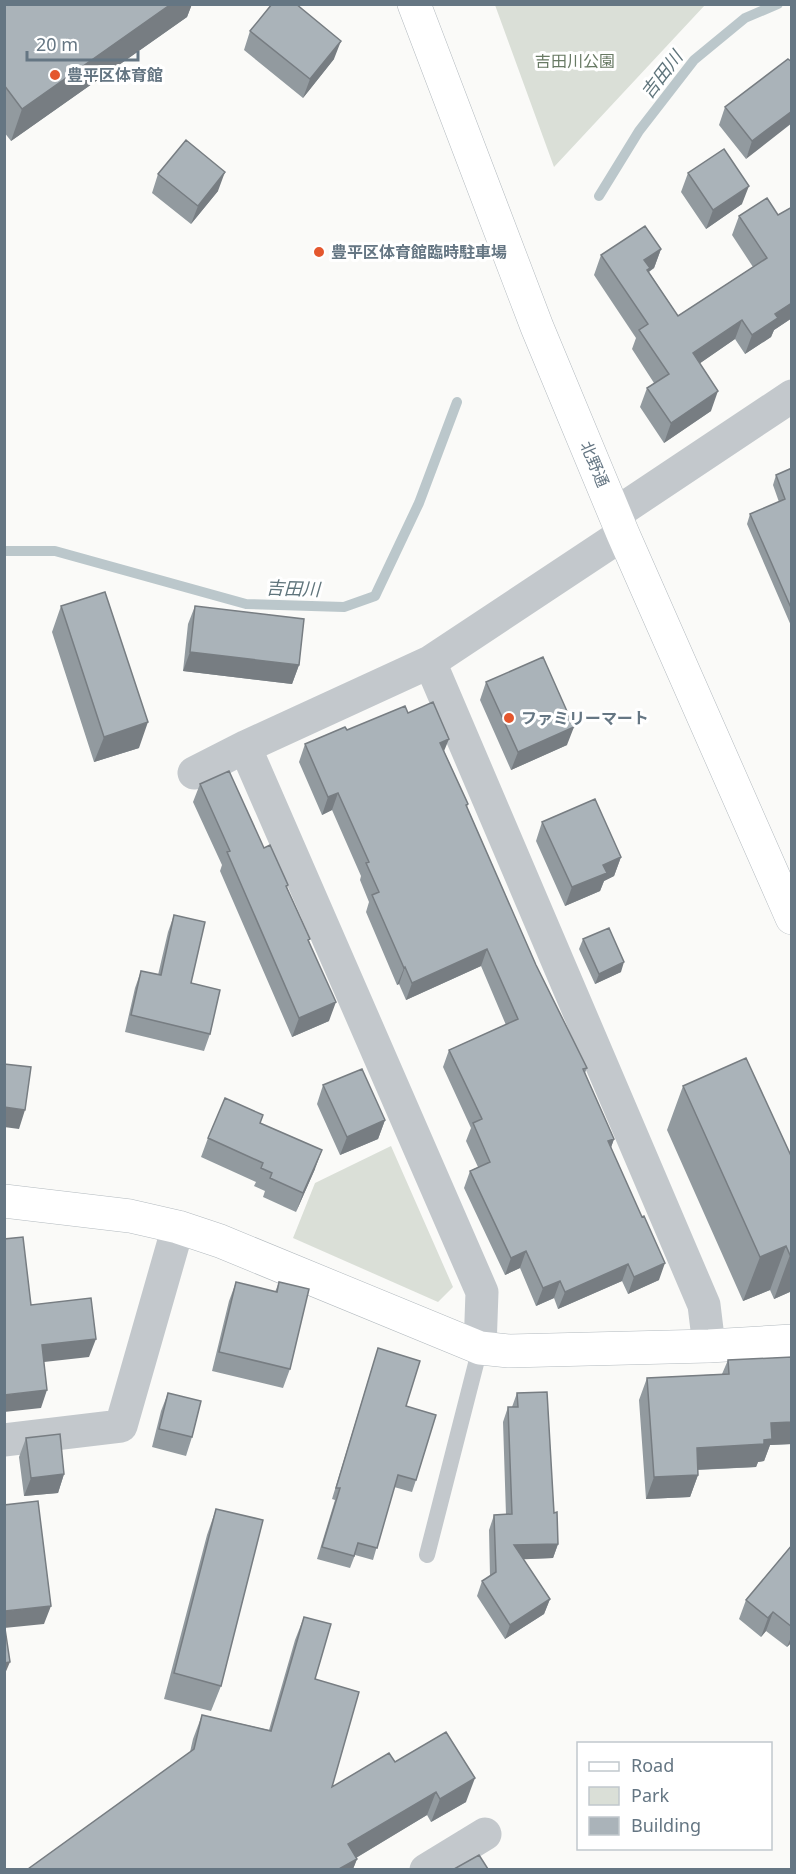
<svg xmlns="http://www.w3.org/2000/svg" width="796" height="1874" viewBox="0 0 796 1874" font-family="'Noto Sans','Noto Sans JP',sans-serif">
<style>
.green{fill:#dadfd7}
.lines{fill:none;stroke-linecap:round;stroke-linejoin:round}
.stream{stroke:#bbc7cb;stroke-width:10}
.secondary-casing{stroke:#b3babf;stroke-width:34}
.lane{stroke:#c3c8cc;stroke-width:16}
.street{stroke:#c3c8cc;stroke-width:33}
.secondary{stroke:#fff;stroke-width:33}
.wall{fill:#929a9f}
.shaded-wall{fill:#777d82}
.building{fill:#aab3b9;stroke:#777d82;stroke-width:1.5}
.poi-dot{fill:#e4572e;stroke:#fff;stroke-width:2}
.labels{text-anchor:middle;stroke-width:6;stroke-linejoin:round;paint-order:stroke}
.park-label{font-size:16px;fill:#687a64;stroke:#fff}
.poi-label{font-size:16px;font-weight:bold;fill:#657683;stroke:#fff;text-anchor:start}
.street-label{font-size:16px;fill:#657683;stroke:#fff}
.water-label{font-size:18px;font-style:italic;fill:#60757c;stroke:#fff}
</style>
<rect width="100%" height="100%" fill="#fafaf8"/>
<path class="green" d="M495,5v-1l210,1 -151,162z
M391,1146l62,141 -15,15 -145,-64 22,-55z"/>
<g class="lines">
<path class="stream" d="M599,196l40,-65 55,-71 51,-42 33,-14
M4,551h51l191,53 98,3 31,-11 44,-93 38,-101"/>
<g class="secondary-casing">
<path id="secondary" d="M414,4l123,323 86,207 169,384
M4,1201l126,15 48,11 42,14 260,107 29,3 200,-5 83,-5"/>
</g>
<path class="lane" d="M427,1555l53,-207"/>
<path class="street" d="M615,514l177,-118
M430,662l274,643 5,41
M245,747l237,545 -2,56
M194,773l51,-26 185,-85 193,-128
M4,1440l117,-14 57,-199
M426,1870l59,-36"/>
<use href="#secondary" class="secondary"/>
</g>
<path class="wall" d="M4,4h188l-5,13 -176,124 -7,-9z
M250,31l84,28 -31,39 -59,-48z
M788,59l-42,100 -27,-34 6,-18z
M688,173l54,31 -36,25 -25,-37z
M158,174l60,17 -27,33 -39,-31z
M792,207v111l-18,12 -3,7 -26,17 -10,-15 -35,24 11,48 -47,32 -24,-36 7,-19 7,-5 -22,-34 4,-11 -42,-63 7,-20 60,-6 -7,19 -5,4 29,44 75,-49 -21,-32 7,-19 39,-1z
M792,468v160l-45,-104 3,-10 29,-12 -6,-17 3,-10z
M61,606l78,142 -45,14 -42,-130z
M195,606l104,59 -7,19 -109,-13 5,-47z
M486,682l81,63 -56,25 -31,-70z
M408,713l36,38 24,53 -1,3 69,158 51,103 -2,5 29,66 -3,8 48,133 -31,14 -6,-13 -64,28 -4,-11 -18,8 -16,-38 -15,7 -41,-87 6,-17 8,-4 -12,-26 5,-13 -28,-61 6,-17 57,-25 -25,-59 -75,34 -7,-16 -2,1 -31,-73 3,-10 -9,-22 1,-4 -29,-66 -10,5 -23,-53 6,-18 42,-14z
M200,784l88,101 -1,3 22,53 20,80 -37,16 -72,-166 2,-6 -29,-63z
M542,822l79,35 -7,19 -10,5 -4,10 -35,15 -29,-65z
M174,915l17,68 19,51 -6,17 -79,-19 10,-44 6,-17 17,4 10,-43z
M583,939l38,33 -26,12 -16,-35z
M323,1085l62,35 -7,19 -38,16 -23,-51z
M683,1086l109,72v133l-18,8 -4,-9 -27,11 -76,-171z
M260,1123l55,46 -19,43 -33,-15 2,-6 -11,-5 2,-4 -55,-25 7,-19z
M236,1282l39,10 4,-10 11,87 -7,19 -71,-17 17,-70z
M378,1348l28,58 10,74 -4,12 -18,-5 -21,73 -18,-5 -5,13 -33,-9 18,-59 -3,-1z
M792,1357v87l-22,1 -6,16 -6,1 -2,5 -58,3v5l-8,22 -44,2 -7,-99 8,-22 75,-4 6,-14z
M168,1393l24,44 -6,19 -34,-9 9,-36z
M517,1393l37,120 4,31 -5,14 -30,1 27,40 -6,15 -39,25 -28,-43 5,-15 8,-5 -1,-46 5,-15h12l-3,-93 5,-15h4z
M26,1438l38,36 -6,19 -34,3 -5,-39z
M216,1509l5,177 -10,25 -47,-12 43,-164z
M792,1545v97l-5,5 -21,-16 -5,6 -22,-18 7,-19z
M304,1617l28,170 63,-25 71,40 -35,20 -4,-7 -71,43 1,1 -4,10h-325l162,-117 3,-13 9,-24 67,15 26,-90z"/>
<path class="shaded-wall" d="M171,4h21l-5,13 -176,124 11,-32z
M341,41l-7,18 -31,39 7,-19z
M792,111v12l-46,36 6,-18z
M225,172l-7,19 -27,33 7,-18z
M749,186l-7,18 -36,25 7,-19z
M661,249l-7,19 -6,4 -4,-12z
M792,303v15l-18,12 -3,7 -26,17 7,-19 23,-21z
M742,320l-7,19 -49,34 7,-20z
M718,391l-7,20 -47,32 7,-20z
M190,652l109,13 -7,19 -109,-13z
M148,722l-9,26 -45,14 10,-25z
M574,727l-7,18 -56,25 7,-18z
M449,739l-7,17 -2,-13z
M338,793l-6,17 -10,5 6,-18z
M621,857l-7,19 -10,5 -4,10 -35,15 7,-19 31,-22z
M487,949l-6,17 -75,34 6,-17z
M624,962l-3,10 -26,12 4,-10z
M405,967l-6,17 -2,1 7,-17z
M336,1002l-7,19 -37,16 7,-19z
M4,1107l21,3 -6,19 -15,-2z
M385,1120l-7,19 -38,16 7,-18z
M614,1139l-6,17v-15z
M322,1150l-7,19 -19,43 7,-19z
M786,1246l-16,44 -27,11 17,-44z
M526,1251l-6,17 -15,7 6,-17z
M792,1254v37l-18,8 16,-44z
M665,1263l-6,17 -31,14 6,-17z
M628,1264l-6,17 -64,28 7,-17z
M560,1281l-6,17 -18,8 7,-18z
M96,1339l-7,18 -54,6 7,-18z
M47,1390l-6,18 -37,4v-17z
M792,1422v22l-22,1 -6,16 -6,1 -2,5 -67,3 8,-22 74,-25z
M64,1474l-6,19 -34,3 7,-18z
M698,1475l-8,22 -44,2 8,-22z
M558,1544l-5,14 -45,2 6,-15z
M550,1599l-6,15 -39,25 5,-14z
M51,1606l-7,18 -40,4 1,-17z
M773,1612l-7,19 -5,6 7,-19z
M792,1635v7l-5,5z
M10,1662l-6,14v-13z
M475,1778l-9,24 -35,20 9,-23z
M436,1792l-9,23 -88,53 9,-24z
M357,1859l-4,10h-14z"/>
<path class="building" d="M4,4h167l-149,105 -18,-24z
M272,4h24l45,37 -31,38 -60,-48z
M788,59l4,3v49l-40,30 -27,-34z
M186,140l39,32 -27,34 -40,-32z
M724,149l25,37 -36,24 -25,-37z
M767,198l11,17 14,-8v96l-17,11 3,4 -26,17 -10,-15 -49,33 25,38 -47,32 -24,-35 22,-14 -30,-44 9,-6 -47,-69 44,-29 16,23 -17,11 6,8 -3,2 31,46 89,-58 -28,-42z
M792,468v142l-42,-96 35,-15 -9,-24z
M105,592l43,130 -44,15 -43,-131z
M195,606l109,13 -5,46 -109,-13z
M543,657l31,70 -56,25 -32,-70z
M433,702l16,37 -9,4 28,61 -2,1 70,160 51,103 -4,1 31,70 -6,2 34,76 2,-1 21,47 -31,14 -6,-13 -63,28 -5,-11 -17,7 -17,-37 -15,7 -41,-87 20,-9 -17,-39 9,-4 -33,-69 69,-31 -31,-70 -75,34 -7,-16 -1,1 -32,-73 7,-3 -13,-29 3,-1 -31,-69 -10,4 -23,-53 40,-17 2,3 58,-24 3,7z
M229,771l35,77 6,-3 18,40 -2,1 24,53 -2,1 28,62 -37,16 -72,-166 3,-1 -30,-67z
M595,799l26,58 -18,8 4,8 -35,14 -30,-65z
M174,915l31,7 -14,61 29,7 -10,44 -79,-19 10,-44 20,4z
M609,928l15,34 -25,12 -16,-35z
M746,1058l46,100v96l-2,1 -4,-9 -26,11 -77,-171z
M4,1064l27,3 -6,43 -21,-3z
M362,1069l23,51 -38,17 -24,-52z
M225,1098l38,17 -3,8 62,27 -19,43 -33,-15 2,-5 -11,-5 2,-5 -55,-25z
M23,1237l8,68 60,-7 5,41 -54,6 5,45 -43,5v-156z
M236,1282l41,10 2,-10 30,7 -19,80 -71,-17z
M378,1348l42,13 -14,45 30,9 -20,65 -18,-5 -21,73 -19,-5 -4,13 -32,-9 18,-59h-4z
M792,1357v65l-21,1 1,16 -8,1v4l-67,4 1,27 -44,2 -7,-99 82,-4 -1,-14z
M547,1392l7,121 3,-1 1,32 -44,1 36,54 -40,26 -28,-44 14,-9 -2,-57 18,-1 -4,-107h10l-1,-14z
M168,1393l33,8 -9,36 -33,-8z
M60,1434l4,40 -33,4 -5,-40z
M38,1501l13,105 -46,5 -1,-106z
M216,1509l47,11 -42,166 -47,-13z
M792,1545v82l-19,-15 -5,6 -22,-18z
M304,1617l27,7 -16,55 44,13 -27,95 57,-34 6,9 51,-30 29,46 -35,21 -4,-7 -88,52 9,15 -18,10h-311l166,-120 8,-34 69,16z
M4,1622l6,40 -6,1z
M479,1855l9,14h-34z"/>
<g class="poi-dot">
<circle cx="55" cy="75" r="6"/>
<circle cx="319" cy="252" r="6"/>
<circle cx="509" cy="718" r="6"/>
</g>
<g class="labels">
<g class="park-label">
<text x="575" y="67">吉田川公園</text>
</g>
<g class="poi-label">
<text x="67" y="81">豊平区体育館</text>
<text x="331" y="258">豊平区体育館臨時駐車場</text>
<text x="521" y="724">ファミリーマート</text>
</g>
<g class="street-label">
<text transform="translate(595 464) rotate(67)" y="6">北野通</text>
</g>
<g class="water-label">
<text transform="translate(662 75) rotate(-52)" y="6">吉田川</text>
<text transform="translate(293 589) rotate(2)" y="6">吉田川</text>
</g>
</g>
<rect width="796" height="1874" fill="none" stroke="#657683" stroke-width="12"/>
<rect x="577" y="1742" width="195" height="108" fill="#ffffff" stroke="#c1c8cd" stroke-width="1.5"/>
<rect x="589" y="1762" width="30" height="9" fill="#ffffff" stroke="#c1c8cd" stroke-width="1.5"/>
<text x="631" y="1772" font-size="18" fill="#657683">Road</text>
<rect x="589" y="1787" width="30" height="18" fill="#dadfd7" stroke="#c1c8cd" stroke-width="1.5"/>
<text x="631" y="1802" font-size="18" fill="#657683">Park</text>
<rect x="589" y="1817" width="30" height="18" fill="#aab3b9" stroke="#c1c8cd" stroke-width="1.5"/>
<text x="631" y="1832" font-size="18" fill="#657683">Building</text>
<path d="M27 51v9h111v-9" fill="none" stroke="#657683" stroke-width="3"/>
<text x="36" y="51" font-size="18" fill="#657683" stroke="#ffffff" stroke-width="4.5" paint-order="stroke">20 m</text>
</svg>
